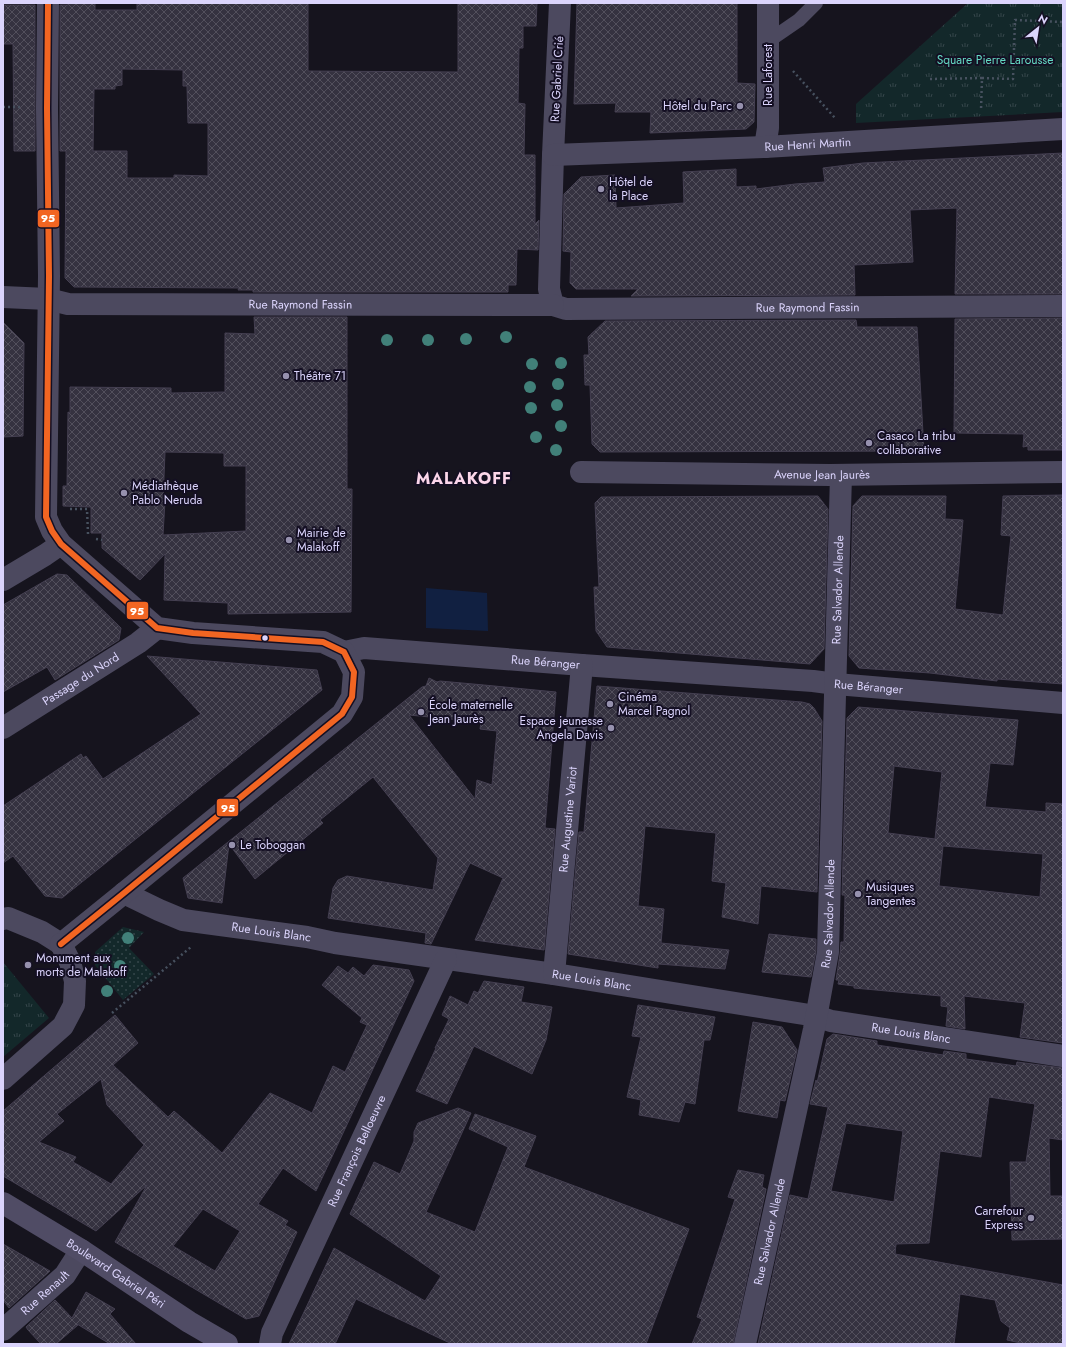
<svg xmlns="http://www.w3.org/2000/svg" width="1066" height="1347" viewBox="0 0 1066 1347" font-family="Jost,sans-serif">
<style>
.grass{fill:url(#grass-dots)}
.park{fill:url(#park-tufts)}
.water{fill:#112041}
.building{fill:url(#building-cross-hatch);stroke:#443f51;fill-rule:evenodd}
.lines{fill:none;stroke-linecap:round;stroke-linejoin:round}
.path{stroke:#47515f;stroke-width:2.5;stroke-dasharray:2 3;stroke-linecap:butt}
.lane{stroke:#4c495f;stroke-width:14}
.street{stroke:#4c495f;stroke-width:22}
.secondary{stroke:#504c65;stroke-width:22}
.bus-1-casing{stroke:#140f23;stroke-width:9}
.bus-1{stroke:#f26522;stroke-width:6}
.tree{fill:#418079}
.poi-dot{fill:#9691ae;stroke:#140f23;stroke-width:1.5}
.bus-dot{fill:#dbd4fc;stroke:#140f23;stroke-width:1.5}
.labels{text-anchor:middle;stroke-width:4;stroke-linejoin:round;paint-order:stroke}
.park-label{font-size:12px;fill:#64d8c3;stroke:#140f23}
.street-label{font-size:12px;fill:#dbd4fc;stroke:#140f23}
.poi-label{font-size:12px;fill:#dbd4fc;stroke:#140f23;text-anchor:start}
.district-label{font-size:16px;font-weight:bold;letter-spacing:1px;fill:#fcd6eb;stroke:#140f23}
.line-badge{stroke:#140f23;stroke-width:1.5}
.badge-label{font-size:11px;text-anchor:middle;font-weight:bold;fill:#fff}
</style>
<defs>
<pattern id="grass-dots" width="8" height="8" patternUnits="userSpaceOnUse"><rect width="8" height="8" fill="#13282a"/><path d="M2 2h.1M6 6h.1" fill="none" stroke="#35464a" stroke-width="1.8" stroke-linecap="round"/></pattern>
<pattern id="park-tufts" width="24" height="20" patternUnits="userSpaceOnUse"><rect width="24" height="20" fill="#13282a"/><path d="M3 7l-1-3M5 7V3M7 7l1-3M15 17l-1-3M17 17v-4M19 17l1-3" fill="none" stroke="#35464a"/></pattern>
<pattern id="building-cross-hatch" width="8" height="8" patternUnits="userSpaceOnUse"><rect width="8" height="8" fill="#353240"/><path d="M0 0l8 8M0 8l8-8" fill="none" stroke="#524f5c"/></pattern>
</defs>
<rect width="100%" height="100%" fill="#16141e"/>
<path class="grass" d="M123,927l21,5 -15,16 25,26 -31,26 -28,-35v-13z"/>
<path class="park" d="M968,3h95v109l-207,11v-19z
M3,962l46,56 -46,39z"/>
<path class="water" d="M426,588l61,5 1,38 -62,-3z"/>
<path class="building" d="M68,3h27v7h42v-7h171v68l150,1v-69h79l-1,23h-13v22h-4l-1,55 7,1 -1,51h11v69l4,-4 -1,30 -21,-1 -1,36h-8v7h-255v-2h-15l1,-2 -165,-1 -9,-9 1,-127h-6v-146h8zM122,69l61,1v16h4l1,37h20v53l-34,-1v3h-47v-27h-34l1,-62h21v-3l7,-1z
M577,3h160v80l18,1 -1,38 -8,7 -96,4 1,-21h-36l1,-9 -42,1z
M3,5h32v146h-21l-1,-107h-10z
M1063,153v141h-108l2,-86 -47,2 3,52 -59,3 1,30 -224,1 7,-7h-62l-6,-6 1,-31 -8,-1 1,-57 17,-17 34,-2 1,33 68,-5 -1,-31 53,-3v18l20,-1v3l39,-5 30,-2 -2,-14 40,-5z
M254,317h93v172h5l-1,123 -123,2v-11l-64,-3 1,-46 -25,26 -38,-32v-15h-11v-26l-28,-1v-20h4l1,-74 2,1v-26l101,1v5l54,-1v-59l30,1zM165,452l59,1v13h22v65l-83,4 2,-34h-2z
M1063,318v132h-35v-4l-5,1 1,-13 -70,-1 1,-114z
M856,320l1,7h60l7,124 -324,1 -8,-8 -2,-59h-5l-1,-30h5l-1,-18 17,-16z
M3,322l21,21 -1,93 -20,1z
M1063,495v189l-66,-5v2l-67,-8 -71,-5 -10,-12 4,-150 9,-10h84l-1,23 18,1 -8,89 48,6 8,-79 -10,-1 2,-39z
M818,496l10,13 -4,140 -14,15 -203,-17 -11,-16 -2,-44h5l-4,-84 6,-6z
M57,574l10,1 54,53 -2,12 -64,40 -8,-13 -44,25v-87z
M147,656l170,14 5,20 -260,208 -17,-2 -32,-40 -10,7v-57l78,-52 2,4 3,-2 17,23 98,-65z
M429,678l8,4 3,-1 44,4 72,7 -11,136 10,1 -11,121 -69,-10 28,-62 -33,-15 -39,81 -6,-1 1,-10 -98,-15 5,-30 5,-8 9,-4 86,14 5,-32 -65,-81 -53,43 3,3 -68,56 -26,-35 -7,59 -34,-5 -5,-20 239,-191 4,-1zM409,715l72,7 -1,7 17,2 -5,54 -15,-5 -2,19z
M597,686l205,16 8,2 4,4 8,13 -5,171 -56,-6 -3,38 -36,-7 4,-34 -14,-2 4,-48 -71,-7 -7,80 26,3 -3,34 68,7 -4,19 -67,-5v4l-90,-14 11,-122h5z
M858,707l160,13 -5,45 -23,-2 -5,44 61,5v-9l17,1v239l-43,-6 5,-34 -61,-7 1,33 -19,-3 2,-19 -7,-1v-10l-87,-8v-2l-16,-2 1,-4h-3l4,-26 1,-12h3l1,-47h-3l5,-177zM894,766l48,6 -7,67 -47,-6zM943,846l100,8 -3,43 -101,-11z
M769,934l47,5v12l-5,26 -49,-5z
M373,965l36,5 5,11 -98,210 -33,-23 -25,36 30,17 -3,4 12,7 -38,84 -13,3 -131,-77 32,-57 -51,46 -93,-55v-65l112,-96 23,28 -25,22 55,52 6,-6 48,42 48,-60 42,20 21,-47 12,6 22,-47 -7,-3 2,-4 -40,-33 16,-19 10,7 5,-6 11,9zM101,1079l6,26 37,40 -33,39 -38,-22 3,-5 -37,-15 25,-21 -7,-7zM203,1209l37,22 -25,40 -42,-25z
M484,981l40,6 -3,15 31,5 -6,33 -14,34 -58,-28 -27,58 -31,-13 20,-43h-1l14,-29 -7,-4 8,-19 18,9 6,-14 4,2z
M638,1005l77,12 -5,23h-6l-9,64 -10,-2 -6,20 -40,-7 2,-15 -14,-3 14,-60 -9,-1z
M753,1022l29,5 15,23 -12,51 -5,-1 -3,18 -39,-7z
M833,1034l44,7v4l66,10 1,-4 22,3v5l50,7 1,-4 46,6v72l-14,-2 1,58h13v43l-51,1 -2,-78h16l9,-58 -46,-7 -8,60 -41,-6 -11,92 -33,1 -1,10 168,31v59h-38l-18,-4 3,-12 -9,-7 -6,-21 -35,-6 -6,50h-196l32,-149 18,4 20,-92 -18,-3 6,-24 1,3 10,-44zM846,1123l57,8 -9,71 -63,-11z
M458,1108l13,5 -45,99 49,20 33,-85 -39,-18 6,-15 61,22 -12,31 165,62 -43,115h-194l-96,-45 -21,45h-46l45,-96 91,53 16,-25 -91,-62 24,-52 26,12 14,-33v-9l4,-9z
M738,1170l26,5 -2,12 4,2 -33,155h-41l10,-25 -5,-2 38,-118 -7,-2z
M3,1244l47,27 -41,37 -6,-8z
M86,1292l29,17 -5,5 26,30h-26l-33,-20 1,1 -22,19h-15l-13,-14 -2,-3 29,-27 17,18z"/>
<g class="lines">
<path class="path" d="M793,71l42,47
M982,78l31,1 2,-59 48,2
M930,79l52,-1 -1,32
M3,107h19
M70,509h17l1,25
M96,539l6,1
M112,1013l79,-66"/>
<path class="lane" d="M767,42l32,-22 17,-17"/>
<g class="street">
<path id="s1" d="M48,3l-1,105 2,168 -3,241 6,14 9,13 96,84 36,5 130,9 21,10 20,-4 218,17 231,16 23,3 227,19"/>
<path id="s2" d="M560,3l-7,152 -4,134 4,16 13,4 497,-3"/>
<path d="M765,147l3,-19v-125"/>
<path id="s3" d="M553,155l212,-8 298,-18"/>
<path id="s4" d="M3,297l45,2 20,5 485,1"/>
<path id="s5" d="M581,472l249,3 233,-3"/>
<path d="M3,580l42,-25 16,-11"/>
<path id="s6" d="M3,728l135,-85 19,-15"/>
<path id="s7" d="M124,893l35,17 24,10 124,17 28,6 219,31 262,42 15,5 232,35"/>
<path d="M3,919l5,-1 34,14 19,12"/>
<path d="M61,944l63,-51 218,-179 10,-17 2,-25 -10,-20"/>
<path id="s8" d="M554,974l28,-309"/>
<path d="M3,1079l60,-53 11,-21 1,-24 -5,-19 -9,-18"/>
<path id="s9" d="M3,1330l62,-55 16,-25"/>
<path id="s10" d="M270,1344l2,-11 174,-374"/>
<path id="s11" d="M745,1344l69,-315 14,-77 13,-477"/>
</g>
<path class="secondary" id="s12" d="M3,1203l78,47 108,72 38,22"/>
<g class="bus-1-casing">
<path id="bus-1" d="M48,3l-1,105 2,168 -3,241 6,14 9,13 96,84 36,5 130,9 21,10 10,20 -2,25 -10,17 -218,179 -63,51"/>
</g>
<use href="#bus-1" class="bus-1"/>
</g>
<g class="tree">
<circle cx="506" cy="337" r="6"/>
<circle cx="466" cy="339" r="6"/>
<circle cx="387" cy="340" r="6"/>
<circle cx="428" cy="340" r="6"/>
<circle cx="561" cy="363" r="6"/>
<circle cx="532" cy="364" r="6"/>
<circle cx="558" cy="384" r="6"/>
<circle cx="530" cy="387" r="6"/>
<circle cx="557" cy="405" r="6"/>
<circle cx="531" cy="408" r="6"/>
<circle cx="561" cy="426" r="6"/>
<circle cx="536" cy="437" r="6"/>
<circle cx="556" cy="450" r="6"/>
<circle cx="128" cy="938" r="6"/>
<circle cx="120" cy="966" r="6"/>
<circle cx="107" cy="991" r="6"/>
</g>
<g class="poi-dot">
<circle cx="740" cy="106" r="4"/>
<circle cx="601" cy="189" r="4"/>
<circle cx="286" cy="376" r="4"/>
<circle cx="869" cy="443" r="4"/>
<circle cx="124" cy="493" r="4"/>
<circle cx="289" cy="540" r="4"/>
<circle cx="610" cy="704" r="4"/>
<circle cx="421" cy="712" r="4"/>
<circle cx="611" cy="728" r="4"/>
<circle cx="232" cy="845" r="4"/>
<circle cx="858" cy="894" r="4"/>
<circle cx="28" cy="965" r="4"/>
<circle cx="1031" cy="1218" r="4"/>
</g>
<circle class="bus-dot" cx="265" cy="638" r="3.5"/>
<g class="labels">
<g class="park-label">
<text x="995" y="64">Square Pierre Larousse</text>
</g>
<g class="street-label">
<text transform="translate(768 75) rotate(-90)" y="4">Rue Laforest</text>
<text transform="translate(557 79) rotate(-87)" y="4">Rue Gabriel Crié</text>
<text dy="4" stroke="none"><textPath href="#s3" startOffset="255">Rue Henri Martin</textPath></text>
<text dy="4" stroke="none"><textPath href="#s4" startOffset="298">Rue Raymond Fassin</textPath></text>
<text dy="4" stroke="none"><textPath href="#s2" startOffset="558">Rue Raymond Fassin</textPath></text>
<text dy="4" stroke="none"><textPath href="#s5" startOffset="241">Avenue Jean Jaurès</textPath></text>
<text dy="4" stroke="none"><textPath href="#s11" startOffset="763">Rue Salvador Allende</textPath></text>
<text dy="4" stroke="none"><textPath href="#s1" startOffset="1065">Rue Béranger</textPath></text>
<text dy="4" stroke="none"><textPath href="#s6" startOffset="92">Passage du Nord</textPath></text>
<text dy="4" stroke="none"><textPath href="#s1" startOffset="1389">Rue Béranger</textPath></text>
<text dy="4" stroke="none"><textPath href="#s8" startOffset="155">Rue Augustine Variot</textPath></text>
<text dy="4" stroke="none"><textPath href="#s11" startOffset="439">Rue Salvador Allende</textPath></text>
<text dy="4" stroke="none"><textPath href="#s7" startOffset="154">Rue Louis Blanc</textPath></text>
<text dy="4" stroke="none"><textPath href="#s7" startOffset="478">Rue Louis Blanc</textPath></text>
<text dy="4" stroke="none"><textPath href="#s7" startOffset="802">Rue Louis Blanc</textPath></text>
<text dy="4" stroke="none"><textPath href="#s10" startOffset="212">Rue François Belloeuvre</textPath></text>
<text dy="4" stroke="none"><textPath href="#s11" startOffset="115">Rue Salvador Allende</textPath></text>
<text dy="4" stroke="none"><textPath href="#s12" startOffset="133">Boulevard Gabriel Péri</textPath></text>
<text dy="4" stroke="none"><textPath href="#s9" startOffset="56">Rue Renault</textPath></text>
</g>
<g class="poi-label">
<text x="732" y="110" text-anchor="end">Hôtel du Parc</text>
<text x="609" y="186">Hôtel de<tspan x="609" dy="14">la Place</tspan></text>
<text x="294" y="380">Théâtre 71</text>
<text x="877" y="440">Casaco La tribu<tspan x="877" dy="14">collaborative</tspan></text>
<text x="132" y="490">Médiathèque<tspan x="132" dy="14">Pablo Neruda</tspan></text>
<text x="297" y="537">Mairie de<tspan x="297" dy="14">Malakoff</tspan></text>
<text x="618" y="701">Cinéma<tspan x="618" dy="14">Marcel Pagnol</tspan></text>
<text x="429" y="709">École maternelle<tspan x="429" dy="14">Jean Jaurès</tspan></text>
<text x="603" y="725" text-anchor="end">Espace jeunesse<tspan x="603" dy="14">Angela Davis</tspan></text>
<text x="240" y="849">Le Toboggan</text>
<text x="866" y="891">Musiques<tspan x="866" dy="14">Tangentes</tspan></text>
<text x="36" y="962">Monument aux<tspan x="36" dy="14">morts de Malakoff</tspan></text>
<text x="1023" y="1215" text-anchor="end">Carrefour<tspan x="1023" dy="14">Express</tspan></text>
</g>
<g class="district-label">
<text x="464" y="484">MALAKOFF</text>
</g>
</g>
<g class="line-badge">
<rect x="37" y="209" width="23" height="19" rx="4" fill="#f26522"/>
<rect x="126" y="601" width="23" height="19" rx="4" fill="#f26522"/>
<rect x="216" y="798" width="23" height="19" rx="4" fill="#f26522"/>
</g>
<g class="badge-label">
<text x="48" y="222">95</text>
<text x="137" y="615">95</text>
<text x="228" y="812">95</text>
</g>
<rect width="1066" height="1347" fill="none" stroke="#dbd4fc" stroke-width="8"/>
<g transform="translate(1038 28) rotate(30)" stroke="#140f23" stroke-width="3" paint-order="stroke">
<path d="M0-3L7 15L0 10L-7 15Z" fill="#dbd4fc"/>
<text y="-6" font-size="11" font-weight="bold" text-anchor="middle" fill="#dbd4fc">N</text>
</g>
</svg>
